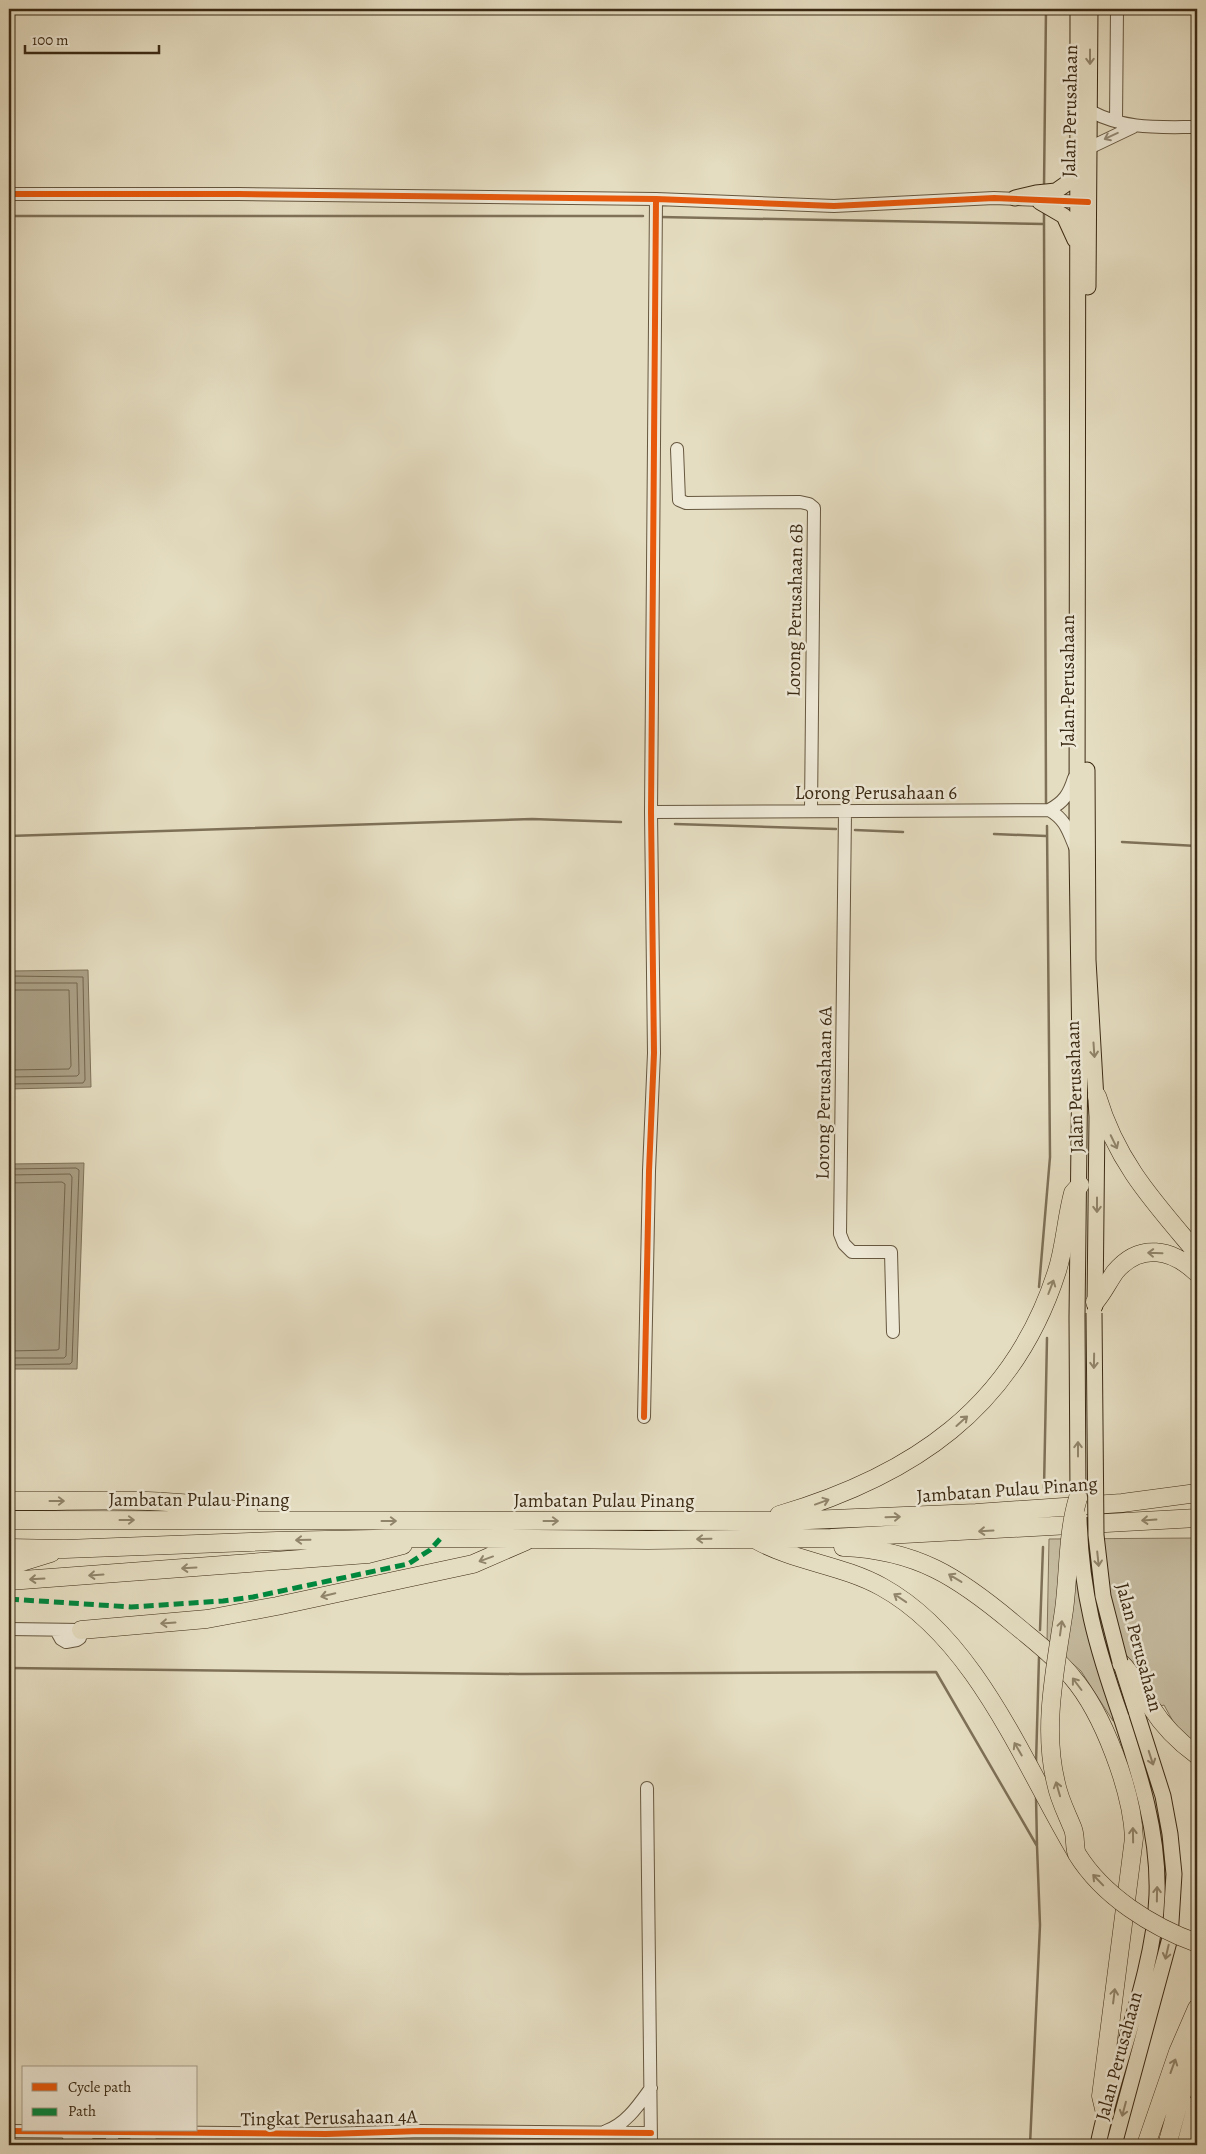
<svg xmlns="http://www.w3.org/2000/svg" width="1206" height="2154" viewBox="0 0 1206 2154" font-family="Alegreya,serif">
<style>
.green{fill:#c8bfa4;stroke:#82745c}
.water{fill:#aba086;stroke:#7e7158}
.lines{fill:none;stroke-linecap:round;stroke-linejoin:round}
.shore{stroke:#73654d;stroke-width:1}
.stream{stroke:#7e7158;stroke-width:2.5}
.minor-casing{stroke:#66573f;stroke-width:14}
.major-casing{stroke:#3b2a14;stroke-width:17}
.highway-casing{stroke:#3b2a14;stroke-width:19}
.minor{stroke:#eee9d7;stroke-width:12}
.major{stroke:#e5ddc1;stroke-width:15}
.highway{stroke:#e5ddc1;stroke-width:18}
.major-bridge-casing{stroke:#3b2a14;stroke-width:17;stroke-linecap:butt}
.highway-bridge-casing{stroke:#3b2a14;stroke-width:19;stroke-linecap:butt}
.major-bridge{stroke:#e5ddc1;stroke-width:15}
.highway-bridge{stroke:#e5ddc1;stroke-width:18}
.quiet{stroke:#00873e;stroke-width:5;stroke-dasharray:10 5;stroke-linecap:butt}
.cycleway-casing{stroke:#eee9d7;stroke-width:9}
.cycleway{stroke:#e8590c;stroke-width:6}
.oneway{stroke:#90846a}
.oneway2{stroke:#948a76}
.labels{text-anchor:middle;stroke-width:5;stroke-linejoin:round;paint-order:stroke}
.street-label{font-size:19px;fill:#3b2a14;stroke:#eee9d7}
</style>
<rect width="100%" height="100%" fill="#e5ddc1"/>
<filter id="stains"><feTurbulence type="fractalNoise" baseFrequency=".004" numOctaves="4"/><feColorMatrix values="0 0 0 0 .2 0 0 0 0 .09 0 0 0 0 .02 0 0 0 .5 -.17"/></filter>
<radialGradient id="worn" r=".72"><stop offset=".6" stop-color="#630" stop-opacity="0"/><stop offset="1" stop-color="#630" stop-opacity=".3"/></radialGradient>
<path class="green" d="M1197,1538v208l-22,-21 -11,-20 -51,16 -32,-50 -34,-30 2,-102z"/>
<path class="water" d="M88,970l3,117 -82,2v-118z
M84,1163l-7,206h-68v-205z"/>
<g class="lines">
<path class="shore" d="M9,976l74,1 2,103 -2,3 -74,1
M9,983h68l2,91 -2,2 -68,1
M9,990h60l2,76 -2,3 -60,1
M9,1169l67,-1 3,2 -7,192 -2,2 -61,1
M9,1175l61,-1 2,3 -6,179 -2,2h-55
M9,1183l53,-1 3,2 -6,165 -2,1 -48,1"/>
<path class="stream" d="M1044,187l2,-178
M9,216h634
M660,217l384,7 2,579
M1044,224v-14
M675,824l161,5
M855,830l48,2
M994,834l52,2
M9,836l523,-17 89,3
M1122,842l75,4
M1039,1287l11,-130 -3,-331
M1044,1488l3,-150
M1040,1630l3,-83
M9,1668l511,6 416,-2 101,174 3,79 -10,220
M1036,1763l3,-106
M1036,1796l1,49"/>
<g class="minor-casing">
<path id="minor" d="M1090,111c36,19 68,16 107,16
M1116,121l1,-112
M1089,148l44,-21
M9,194h229l418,5 178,7 160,-8 92,4
M677,449l2,51 7,3 114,-1 9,2 5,4 -3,302
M1049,810c15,-8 20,-16 25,-32
M651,812l398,-2c16,9 19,20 26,37
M845,812l-5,422 4,10 8,8h39l2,80
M644,1417l5,-246 5,-118 -3,-241 5,-613
M9,1629l72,1 -1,8 -3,2 -11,2 -5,-3 -5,-9
M647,1788l4,357
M9,2131l317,3 95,-3 230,2
M606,2131c20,-7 32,-25 45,-43
M68,2135l15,4 8,6
M112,2145v-13
M132,2145l13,-9 6,-1"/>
</g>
<g class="major-casing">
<path id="major" d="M1078,9l-1,842 3,201 -3,265 1,181
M1015,198l21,-5 20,-2 10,-7 12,-19
M1040,202l24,14 11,24
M1088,287l2,-278
M1087,770l1,190 9,157 -2,189
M1098,2145c16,-81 56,-169 59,-250 2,-62 -17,-120 -36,-178
M1114,2145l56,-207 4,-64 -4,-40 -7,-38 -41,-129"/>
</g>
<g class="highway-casing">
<path id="highway" d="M1097,1096c20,67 57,106 100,157
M1095,1302c8,-9 13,-20 20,-30 25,-30 57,-23 82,1
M9,1501c79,1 162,-6 240,12
M779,1515c132,-39 234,-106 278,-244 8,-25 9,-52 16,-78l7,-8
M9,1520l776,1 191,-8 146,-10 75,-10
M758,1541c39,21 84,24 124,46 94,52 141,176 194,265
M843,1547c74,3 115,30 170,76 20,17 42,33 59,54 31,36 60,113 62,161l-33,258 4,17
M9,1548l56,1 212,-8 145,-3 226,2 183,-2 366,-20
M9,1566l42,-13
M9,1581l359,-27 35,-9
M81,1630l126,-11 70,-13 196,-42 53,-23
M1120,1662c14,13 21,30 31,45 12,19 28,35 46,48
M1146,2145l32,-93 19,-44
M1167,2145l10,-36 20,-60
M1186,2145l11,-41"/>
</g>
<use href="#minor" class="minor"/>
<use href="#major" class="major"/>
<use href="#highway" class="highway"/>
<g class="major-bridge-casing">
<path id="major-bridge" d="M1094,1313l2,222 7,61 17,66
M1079,1517c2,76 17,129 42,200"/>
</g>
<g class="highway-bridge-casing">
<path id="highway-bridge" d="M1078,1498c-11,36 -9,75 -14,112 -8,56 -22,117 -8,173 3,16 11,31 17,46 3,8 1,19 4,25 26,42 75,73 120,89"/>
</g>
<use href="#major-bridge" class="major-bridge"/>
<use href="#highway-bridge" class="highway-bridge"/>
<path class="quiet" d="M9,1599l122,8 92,-6 30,-4 155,-33 22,-14 10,-11"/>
<g class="cycleway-casing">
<path id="cycleway" d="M9,194h229l418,5 178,7 160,-8 94,4
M644,1417l5,-246 5,-118 -3,-241 5,-613
M9,2131l317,3 95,-3 230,2"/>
</g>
<use href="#cycleway" class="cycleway"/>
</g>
<defs><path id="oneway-shaft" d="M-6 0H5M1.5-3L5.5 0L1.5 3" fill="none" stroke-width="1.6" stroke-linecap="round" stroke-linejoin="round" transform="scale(1.25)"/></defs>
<g class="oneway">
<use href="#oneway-shaft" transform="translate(1090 57) rotate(90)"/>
<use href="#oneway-shaft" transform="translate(1094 1050) rotate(86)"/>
<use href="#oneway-shaft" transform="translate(1114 1142) rotate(64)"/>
<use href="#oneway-shaft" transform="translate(1097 1205) rotate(90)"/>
<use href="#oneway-shaft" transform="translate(1155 1253) rotate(-178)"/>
<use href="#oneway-shaft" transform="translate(1051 1287) rotate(-69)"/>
<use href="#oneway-shaft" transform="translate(1094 1361) rotate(91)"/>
<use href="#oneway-shaft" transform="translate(962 1421) rotate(-42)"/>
<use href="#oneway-shaft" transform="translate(1078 1449) rotate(-90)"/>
<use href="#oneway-shaft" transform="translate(57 1501)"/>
<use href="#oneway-shaft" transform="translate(822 1502) rotate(-20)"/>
<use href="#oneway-shaft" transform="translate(893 1517) rotate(-2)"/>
<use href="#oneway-shaft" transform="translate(127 1520)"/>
<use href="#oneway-shaft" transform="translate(1149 1520) rotate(176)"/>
<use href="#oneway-shaft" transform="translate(389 1521)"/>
<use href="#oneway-shaft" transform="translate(551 1521)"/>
<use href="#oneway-shaft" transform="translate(986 1531) rotate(177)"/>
<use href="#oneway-shaft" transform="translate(704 1539) rotate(179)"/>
<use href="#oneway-shaft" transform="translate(303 1540) rotate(179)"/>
<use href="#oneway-shaft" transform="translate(486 1559) rotate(160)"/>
<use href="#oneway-shaft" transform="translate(1098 1559) rotate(84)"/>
<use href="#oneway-shaft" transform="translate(189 1568) rotate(177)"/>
<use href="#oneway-shaft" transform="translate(96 1575) rotate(176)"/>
<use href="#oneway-shaft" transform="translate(955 1578) rotate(-149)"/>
<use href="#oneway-shaft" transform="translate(37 1579) rotate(177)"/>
<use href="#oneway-shaft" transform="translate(328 1595) rotate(167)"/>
<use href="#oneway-shaft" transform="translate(900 1598) rotate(-146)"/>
<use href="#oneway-shaft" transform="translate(168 1623) rotate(176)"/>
<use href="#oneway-shaft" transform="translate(1061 1628) rotate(-82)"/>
<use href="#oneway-shaft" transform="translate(1077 1684) rotate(-127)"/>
<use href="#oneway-shaft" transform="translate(1018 1749) rotate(-120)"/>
<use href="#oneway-shaft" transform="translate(1151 1758) rotate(72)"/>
<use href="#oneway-shaft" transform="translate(1058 1789) rotate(-106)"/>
<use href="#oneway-shaft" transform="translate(1133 1835) rotate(-91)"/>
<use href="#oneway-shaft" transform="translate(1098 1880) rotate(-134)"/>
<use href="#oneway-shaft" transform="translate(1157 1894) rotate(-89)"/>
<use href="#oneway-shaft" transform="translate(1167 1952) rotate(103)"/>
<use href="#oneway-shaft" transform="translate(1114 1996) rotate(-83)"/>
<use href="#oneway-shaft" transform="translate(1173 2066) rotate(-70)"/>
<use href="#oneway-shaft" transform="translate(1124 2109) rotate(105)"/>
</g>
<use class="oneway2" href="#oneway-shaft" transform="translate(1111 136) rotate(155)"/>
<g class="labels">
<g class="street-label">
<text transform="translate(1069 111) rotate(-89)" y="7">Jalan Perusahaan</text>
<text transform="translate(794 610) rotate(-89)" y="7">Lorong Perusahaan 6B</text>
<text transform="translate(1067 681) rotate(-90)" y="7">Jalan Perusahaan</text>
<text x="876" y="799">Lorong Perusahaan 6</text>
<text transform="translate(1074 1087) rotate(-92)" y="7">Jalan Perusahaan</text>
<text transform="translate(823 1093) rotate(-89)" y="7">Lorong Perusahaan 6A</text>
<text transform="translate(1007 1489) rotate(-4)" y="7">Jambatan Pulau Pinang</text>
<text x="199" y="1506">Jambatan Pulau Pinang</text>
<text x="604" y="1507">Jambatan Pulau Pinang</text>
<text transform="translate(1140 1647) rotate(75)" y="7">Jalan Perusahaan</text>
<text transform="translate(1118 2056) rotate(-75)" y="7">Jalan Perusahaan</text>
<text transform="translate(329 2117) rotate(-1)" y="7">Tingkat Perusahaan 4A</text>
</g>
</g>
<rect width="1206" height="2154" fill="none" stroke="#e5ddc1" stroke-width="30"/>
<rect x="10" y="10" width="1186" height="2134" fill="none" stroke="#3b2a14" stroke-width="2.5"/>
<rect x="15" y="15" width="1176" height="2124" fill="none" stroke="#3b2a14"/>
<rect x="22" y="2066" width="175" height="65" fill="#eee9d7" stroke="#a69d89"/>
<rect x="32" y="2083" width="25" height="8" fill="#e8590c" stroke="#a69d89"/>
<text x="68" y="2092" font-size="15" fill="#3b2a14">Cycle path</text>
<rect x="32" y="2108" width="25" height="8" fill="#00873e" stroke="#a69d89"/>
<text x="68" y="2116" font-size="15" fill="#3b2a14">Path</text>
<path d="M25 45v8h134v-8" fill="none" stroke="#3b2a14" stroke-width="2.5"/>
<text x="32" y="45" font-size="15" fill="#3b2a14" stroke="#eee9d7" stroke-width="4" paint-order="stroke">100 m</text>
<rect width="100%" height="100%" filter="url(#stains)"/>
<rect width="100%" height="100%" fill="url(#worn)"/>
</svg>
